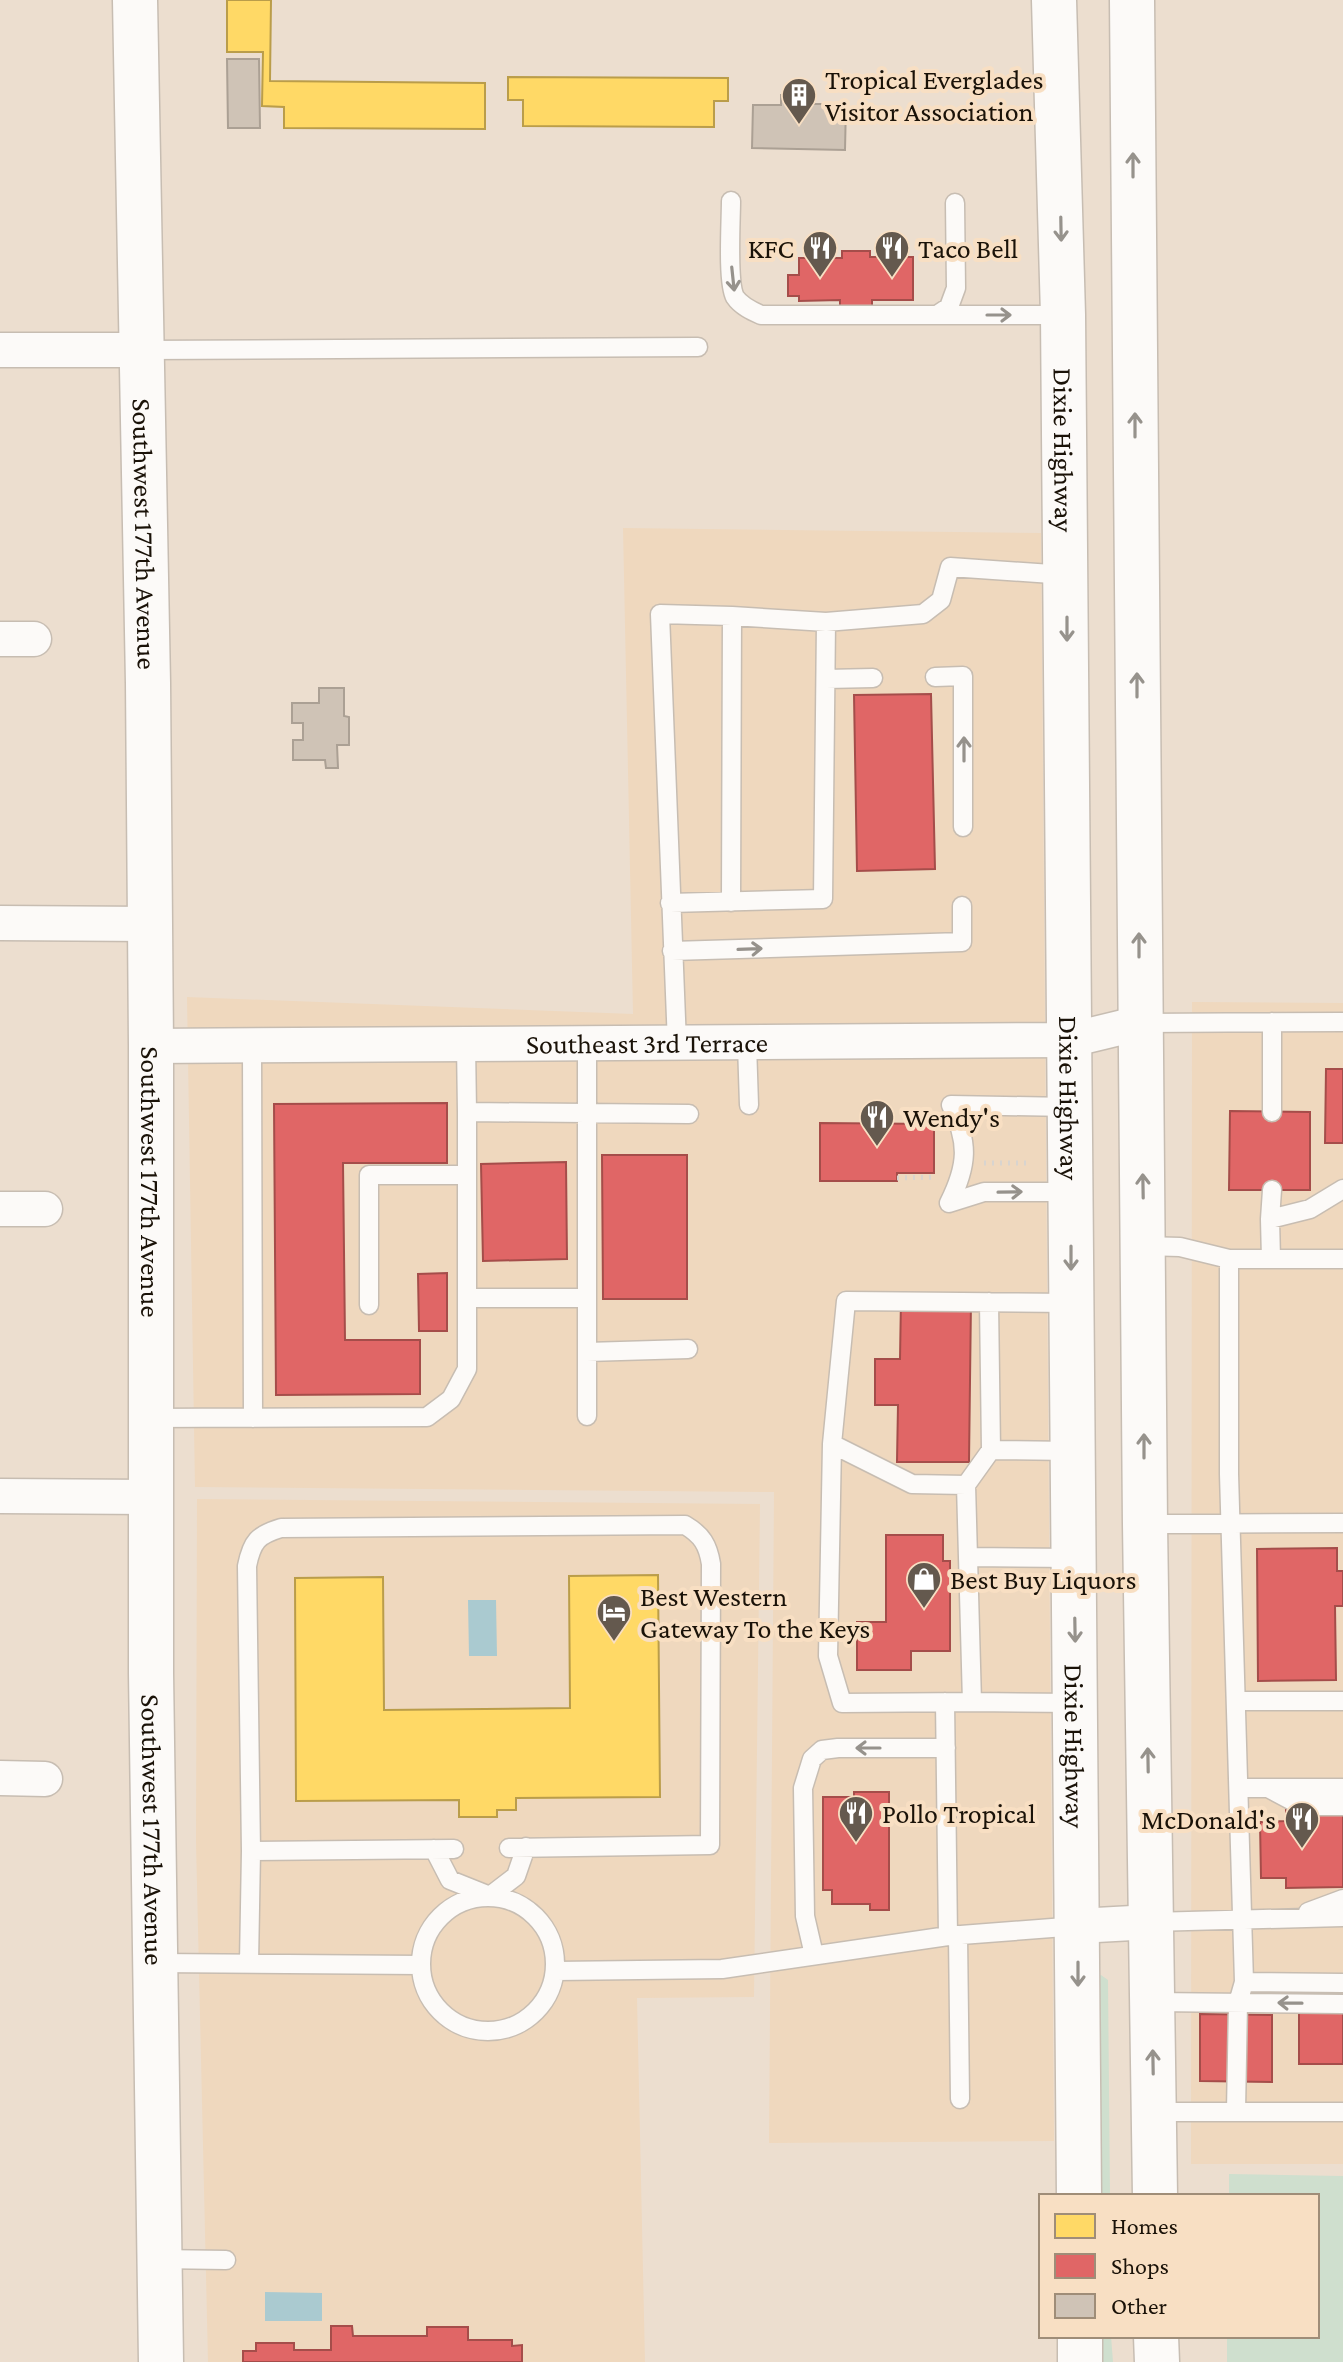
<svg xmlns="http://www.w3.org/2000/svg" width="1343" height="2362" viewBox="0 0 1343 2362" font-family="'Crimson Pro',serif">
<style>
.built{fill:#efd8be}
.green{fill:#cfdfce}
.water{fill:#aacad0}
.homes{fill:#ffd966;stroke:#ba9d4a;stroke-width:2}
.shops{fill:#e06666;stroke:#a54d4a;stroke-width:2}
.building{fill:#cfc3b6;stroke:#aba094;stroke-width:2}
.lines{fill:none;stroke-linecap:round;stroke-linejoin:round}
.service-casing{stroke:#c7bdb2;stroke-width:21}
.minor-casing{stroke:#c7bdb2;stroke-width:37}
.secondary-casing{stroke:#c7bdb2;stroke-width:47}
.trunk-casing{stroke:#c7bdb2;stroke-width:47}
.path{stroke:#d8d4cf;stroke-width:5;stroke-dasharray:2 6;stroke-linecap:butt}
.service{stroke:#fcfaf8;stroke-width:18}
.minor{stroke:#fcfaf8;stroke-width:34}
.secondary{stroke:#fcfaf8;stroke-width:44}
.trunk{stroke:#fcfaf8;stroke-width:44}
.oneway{stroke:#96928c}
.labels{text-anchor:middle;stroke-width:8;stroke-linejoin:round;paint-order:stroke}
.poi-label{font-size:28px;fill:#1a1208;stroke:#f8dfc3;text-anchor:start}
.street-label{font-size:28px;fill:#1a1208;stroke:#f8dfc3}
</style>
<rect width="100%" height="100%" fill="#ecdecf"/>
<path class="built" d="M623,528l418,5 13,1608 -285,2 5,-651 -579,-5 -8,-490 446,17z
M1192,1002l151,1v1161h-152z
M197,1499l563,5 -6,493 -117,1 8,364h-437l-12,-520z"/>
<path class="green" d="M1101,1975l7,5 2,216h-13v-218z
M1229,2174l114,2v186h-116v-26h90v-140h-88z
M1099,2336h12l2,26h-14z"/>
<path class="water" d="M468,1600h28l1,56h-28z
M265,2292l57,1v28h-57z"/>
<path class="homes" d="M227,0h44l-1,81 215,2v46l-201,-1v-21l-22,-1 1,-54h-36z
M508,77l220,1v23h-14v26l-191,-1v-26h-15z
M658,1575l2,222 -144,1v12h-19v7h-38v-17l-163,1 -1,-223 88,-1 1,133 186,-2 -1,-132z"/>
<path class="shops" d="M842,251h28v6h43v43h-41v6h-32v-6l-41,1v-5h-11v-21h11v-17h43z
M931,694l4,175 -78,2 -3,-176z
M1326,1069h17v74h-18z
M447,1103v60h-104l2,177h75v54l-144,1 -2,-291z
M1230,1111l80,1v78h-81z
M820,1123l114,1v49h-37v8h-77z
M602,1155h85v144h-84z
M566,1162l1,97 -84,2 -2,-97z
M447,1273v58h-28l-1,-57z
M901,1299l70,1 -2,162h-72l1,-57h-23v-46h25z
M886,1535h57v26h7v90h-39v19h-54v-48h29z
M1337,1548v23h6v35h-8l1,74 -78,1 -1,-132z
M854,1792h35v118h-19v-6h-38v-14h-9v-93h31z
M1286,1810h57v77l-57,1v-10h-25l-1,-56 26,-1z
M1299,2010h44v54h-44z
M1200,2014l72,1v67l-72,-1z
M331,2326h21l1,10h74v-9h41v13h44v6l10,-1v17h-279v-11h13v-8h38v7h37z"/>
<path class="building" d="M227,59h32l1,69h-32z
M781,95l32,1v8h33l-1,46 -93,-2 1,-43h28z
M319,688h25v28l5,1v28h-12l1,23h-12l-1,-8h-32v-20h10v-17h-11v-20h27z"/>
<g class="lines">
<g class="service-casing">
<path id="service" d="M731,201c0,20 -4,81 4,96 6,9 17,14 26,18h302
M937,315l12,-8 7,-19 -1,-85
M142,350l556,-3
M935,677l28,-1v151
M826,679l47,-1
M731,902l1,-286 94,6 97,-8 18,-14 9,-33 116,8
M670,903l153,-4 3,-277
M672,951l290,-9v-36
M1272,1022v90
M1140,1023l203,-1
M466,1044l1,68 222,2
M587,1044v372
M677,1044l-17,-430 72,2
M747,1044l2,61
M252,1046l1,372
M949,1203c19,-38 20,-60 2,-98l118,2
M949,1203l35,-11h88
M1270,1219l2,-29
M1144,1246l36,1 49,12
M1271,1259l-1,-40 40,-10 33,-20
M467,1298h120
M369,1305v-130h98
M587,1352l101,-3
M151,1418l276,-1 24,-18 16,-30v-257
M832,1444l-4,212 14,47 130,-1 -6,-217 -54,-1 -80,-40 14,-143 225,2
M991,1450l81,1
M966,1485l25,-35 -2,-148
M1145,1524l198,-1
M968,1557l105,1
M1237,1701h106
M945,1702l3,234
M972,1702l104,1
M1239,1788h104
M1270,1789l32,17h41
M434,1849l16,31 40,16 26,-20 10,-29
M251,1851l203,-2
M421 1964a67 67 0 1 1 134 0a67 67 0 1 1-134 0Z
M1308,1912l35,-13
M1151,1922l192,-5
M958,1935l2,164
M814,1955l-9,-39 -2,-128 9,-29 10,-9 16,-2h108
M156,1963l264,2
M249,1963l2,-112 -4,-285c5,-25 11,-31 34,-38l404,-3c17,10 23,20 26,39l-1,281 -201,3
M556,1971l166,-2 226,-33 130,-10
M1244,1982l99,1
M1153,2002l190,2
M1236,2111l2,-108 6,-21 -15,-508v-215h114
M1154,2112h189
M158,2259l68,1"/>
</g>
<g class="minor-casing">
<g id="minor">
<path d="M0,350h142"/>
<path d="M0,639h34"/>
<path d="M0,923l150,1"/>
<path id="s1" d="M151,1046l919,-6 70,-17"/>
<path d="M0,1209h45"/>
<path d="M0,1496l150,1"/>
<path d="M0,1778l45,1"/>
<path d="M1078,1926l73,-4"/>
</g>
</g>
<g class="secondary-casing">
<g id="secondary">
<path id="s2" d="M135,0l13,683 3,363v627l10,689"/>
</g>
</g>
<g class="trunk-casing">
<g id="trunk">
<path id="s3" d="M1054,0l9,315 16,1881"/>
<path d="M1132,0l13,1524 10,672"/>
<path d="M1080,2336v26"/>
<path d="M1156,2336l1,26"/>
</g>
</g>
<path class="path" d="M984,1163h43
M897,1178l40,-1"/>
<use href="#service" class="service"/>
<use href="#minor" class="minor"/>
<use href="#secondary" class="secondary"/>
<use href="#trunk" class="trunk"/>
</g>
<defs><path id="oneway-shaft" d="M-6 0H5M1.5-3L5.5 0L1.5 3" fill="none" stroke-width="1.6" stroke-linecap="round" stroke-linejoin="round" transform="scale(2)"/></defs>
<g class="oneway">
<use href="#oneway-shaft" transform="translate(1133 165) rotate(-90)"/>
<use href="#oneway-shaft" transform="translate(1061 229) rotate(89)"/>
<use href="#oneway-shaft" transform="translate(733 279) rotate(84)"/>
<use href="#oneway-shaft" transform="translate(999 315)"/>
<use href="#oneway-shaft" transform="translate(1135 425) rotate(-90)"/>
<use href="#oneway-shaft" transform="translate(1067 629) rotate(90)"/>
<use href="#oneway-shaft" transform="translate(1137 685) rotate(-90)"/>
<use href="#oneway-shaft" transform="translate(964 749) rotate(-90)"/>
<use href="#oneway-shaft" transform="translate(1139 945) rotate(-90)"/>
<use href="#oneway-shaft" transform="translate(750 949) rotate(-2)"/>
<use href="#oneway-shaft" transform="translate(1143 1186) rotate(-91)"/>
<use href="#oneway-shaft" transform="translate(1010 1192) rotate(-1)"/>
<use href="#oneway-shaft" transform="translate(1071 1258) rotate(90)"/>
<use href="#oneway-shaft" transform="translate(1144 1446) rotate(-90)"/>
<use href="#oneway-shaft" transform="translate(1075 1630) rotate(89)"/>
<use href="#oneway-shaft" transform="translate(868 1748) rotate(180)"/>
<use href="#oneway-shaft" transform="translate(1148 1760) rotate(-91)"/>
<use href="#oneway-shaft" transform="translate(1078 1974) rotate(90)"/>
<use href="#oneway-shaft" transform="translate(1290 2003) rotate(-179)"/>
<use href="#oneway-shaft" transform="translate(1153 2062) rotate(-91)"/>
</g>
<defs>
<g id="building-pin" transform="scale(1.8)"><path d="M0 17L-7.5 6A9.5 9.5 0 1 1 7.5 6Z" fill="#64594e" stroke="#f8dfc3"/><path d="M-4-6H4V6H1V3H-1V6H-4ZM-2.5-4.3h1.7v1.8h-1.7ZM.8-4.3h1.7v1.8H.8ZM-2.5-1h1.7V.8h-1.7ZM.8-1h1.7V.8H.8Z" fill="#fff"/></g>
<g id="restaurant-pin" transform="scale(1.8)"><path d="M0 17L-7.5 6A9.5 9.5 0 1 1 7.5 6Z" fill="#64594e" stroke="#f8dfc3"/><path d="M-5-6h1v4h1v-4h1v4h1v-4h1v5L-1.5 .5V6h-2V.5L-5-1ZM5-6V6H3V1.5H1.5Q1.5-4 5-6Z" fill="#fff"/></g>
<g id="shop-pin" transform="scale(1.8)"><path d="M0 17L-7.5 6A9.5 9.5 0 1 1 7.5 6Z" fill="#64594e" stroke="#f8dfc3"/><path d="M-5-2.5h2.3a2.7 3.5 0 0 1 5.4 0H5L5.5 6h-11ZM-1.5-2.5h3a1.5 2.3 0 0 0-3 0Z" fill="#fff"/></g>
<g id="hotel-pin" transform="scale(1.8)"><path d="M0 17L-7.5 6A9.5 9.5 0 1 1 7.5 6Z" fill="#64594e" stroke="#f8dfc3"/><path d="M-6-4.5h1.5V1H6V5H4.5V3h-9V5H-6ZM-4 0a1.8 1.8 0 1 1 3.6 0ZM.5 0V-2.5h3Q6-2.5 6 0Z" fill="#fff"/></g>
</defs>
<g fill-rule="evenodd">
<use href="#building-pin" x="799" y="95"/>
<use href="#restaurant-pin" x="820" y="248"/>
<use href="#restaurant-pin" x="892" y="248"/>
<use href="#restaurant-pin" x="877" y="1117"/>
<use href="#shop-pin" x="924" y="1579"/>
<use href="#hotel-pin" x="614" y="1612"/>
<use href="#restaurant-pin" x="856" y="1813"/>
<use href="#restaurant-pin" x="1302" y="1819"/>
</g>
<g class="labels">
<g class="poi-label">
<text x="825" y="89">Tropical Everglades<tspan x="825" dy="32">Visitor Association</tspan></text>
<text x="794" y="258" text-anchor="end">KFC</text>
<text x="918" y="258">Taco Bell</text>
<text x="903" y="1127">Wendy's</text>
<text x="950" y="1589">Best Buy Liquors</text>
<text x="640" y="1606">Best Western<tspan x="640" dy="32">Gateway To the Keys</tspan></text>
<text x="882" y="1823">Pollo Tropical</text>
<text x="1276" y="1829" text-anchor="end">McDonald's</text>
</g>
<g class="street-label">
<text dy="10" stroke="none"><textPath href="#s3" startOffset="450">Dixie Highway</textPath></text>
<text dy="10" stroke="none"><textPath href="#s2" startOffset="534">Southwest 177th Avenue</textPath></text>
<text dy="10" stroke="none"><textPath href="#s1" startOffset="496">Southeast 3rd Terrace</textPath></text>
<text dy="10" stroke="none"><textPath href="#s3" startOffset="1098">Dixie Highway</textPath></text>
<text dy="10" stroke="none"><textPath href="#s2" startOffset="1182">Southwest 177th Avenue</textPath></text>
<text dy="10" stroke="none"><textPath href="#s3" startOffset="1746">Dixie Highway</textPath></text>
<text dy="10" stroke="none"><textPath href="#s2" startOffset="1830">Southwest 177th Avenue</textPath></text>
</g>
</g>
<rect x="1039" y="2194" width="280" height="144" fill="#f8dfc3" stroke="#9f8d78" stroke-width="2"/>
<rect x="1055" y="2214" width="40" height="24" fill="#ffd966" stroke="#9f8d78" stroke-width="2"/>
<text x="1111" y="2234" font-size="24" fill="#1a1208">Homes</text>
<rect x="1055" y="2254" width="40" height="24" fill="#e06666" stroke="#9f8d78" stroke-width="2"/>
<text x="1111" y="2274" font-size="24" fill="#1a1208">Shops</text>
<rect x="1055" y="2294" width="40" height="24" fill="#cfc3b6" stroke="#9f8d78" stroke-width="2"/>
<text x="1111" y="2314" font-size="24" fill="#1a1208">Other</text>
</svg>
